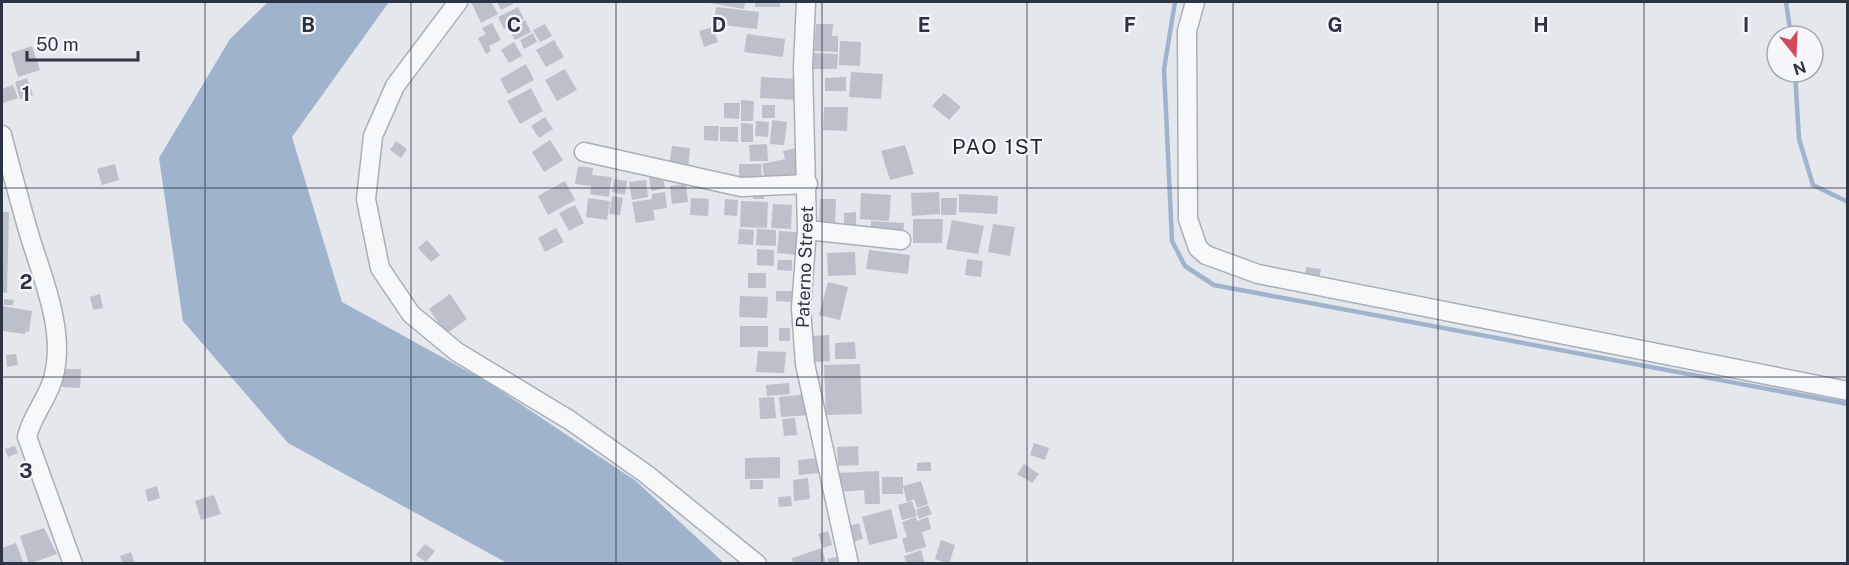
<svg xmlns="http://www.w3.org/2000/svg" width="1849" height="565" viewBox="0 0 1849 565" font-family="'Public Sans',sans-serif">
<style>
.water{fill:#9fb4cc}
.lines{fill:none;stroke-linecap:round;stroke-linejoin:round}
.stream{stroke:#9fb4cc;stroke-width:4.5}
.building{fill:#bbc0ca}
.minor-casing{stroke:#a9aeb7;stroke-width:21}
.minor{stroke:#f7f8fa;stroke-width:18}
.grid{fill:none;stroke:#2b3445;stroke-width:1.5;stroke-opacity:0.55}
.labels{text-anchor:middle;stroke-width:4.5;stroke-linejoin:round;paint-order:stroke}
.street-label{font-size:18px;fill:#2b3445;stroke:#f4f6f9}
.quarter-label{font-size:21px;letter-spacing:1.5px;fill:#1d2536;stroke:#f4f6f9}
.grid-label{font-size:20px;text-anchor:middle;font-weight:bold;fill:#2b3445;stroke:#f4f6f9;stroke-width:4.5;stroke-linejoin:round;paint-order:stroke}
</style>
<rect width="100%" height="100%" fill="#e4e7ec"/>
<path class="water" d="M268,2h121l-97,135 50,165 147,81 147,98 88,82h-217l-219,-120 -105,-122 -24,-163 71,-119z"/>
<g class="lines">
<path class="stream" d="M1175,2l-11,67 8,172 13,25 29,19 634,119
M1786,2l5,34
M1795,72l4,67 14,46 35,17"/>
</g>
<path class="building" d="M471,2h20l7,12 -17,9z
M497,2h14l2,2 -12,6z
M704,2h41l-1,7z
M755,2h25v5h-25z
M518,7l6,12 -20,10 -6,-12z
M716,7l43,5 -2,17 -43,-5z
M525,20l6,12 -16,8 -6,-11z
M492,23l9,17 -12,6 2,5 -5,3 -8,-16 8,-4 -4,-6z
M545,24l7,12 -12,6 -7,-12z
M816,24h17l-1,12h6v16l-24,-1z
M713,27l5,15 -14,5 -5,-16z
M533,33l4,9 -13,7 -4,-9z
M747,34l38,5 -2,18 -39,-5z
M554,40l10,17 -18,10 -10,-17z
M840,41l21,1 -1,24 -21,-1z
M514,42l8,14 -13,7 -8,-13z
M32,46l8,24 -22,7 -7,-24z
M814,53l24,1 -1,15h-24z
M526,64l8,16 -26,14 -8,-15z
M565,69l12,21 -20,11 -12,-21z
M851,72l32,2 -2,25 -32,-2z
M761,77l35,2 -1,21 -35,-2z
M846,77v14h-21v-13z
M27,78l6,17 -13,4 -5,-17z
M13,85l5,13 -15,5 -1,-14z
M531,88l12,23 -23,13 -13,-23z
M944,93l17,14 -12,13 -17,-14z
M741,100l13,1 -1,20h-12z
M724,103h16l-1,16 -15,-1z
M762,105h13v13h-13z
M824,107h24l-1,24 -24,-1z
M545,117l8,12 -14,9 -8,-12z
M772,120l15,2 -3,23 -14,-1z
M756,121l13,1 -1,15 -13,-1z
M741,123l12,1v18h-12z
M704,126h15l-1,15 -14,-1z
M720,127h18v15l-18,-1z
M550,140l13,20 -19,12 -12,-20z
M396,141l11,8 -6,9 -11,-8z
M767,144l1,17h-7v-2v2h-11l-1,-16z
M905,145l9,29 -24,6 -9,-29z
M672,146l18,2 -2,21 -19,-2z
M796,148l5,30 -35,7 -4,-21 23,-5 -2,-8z
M115,164l4,16 -17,5 -5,-16z
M739,164h22l1,20h-23z
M578,166l15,2 -1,7 20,2 -3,20 -19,-3 1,-8 -16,-2z
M662,173l3,15 -14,3 -2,-15z
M614,179l13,2 -2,14 -13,-3z
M646,180l2,17 -16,3 -3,-18z
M565,181l10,19 -27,15 -10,-19z
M686,184l2,18 -16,2 -2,-18z
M753,189l11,1v9h-11z
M665,192l2,16 -14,2 2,10 -19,3 -4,-21 20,-3v-5z
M939,192l1,22 -28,2 -1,-23z
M861,193l30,2 -2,26 -29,-2z
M959,194l39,2 -1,18 -38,-2z
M612,196l11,2 -3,17 -11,-1z
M588,198l22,3 -3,19 -21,-3z
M691,198l18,1 -1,17 -18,-1z
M941,198h16l-1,17h-15z
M725,199l13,1 -1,16 -13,-1z
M820,199h16l-1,27 -16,-1z
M741,201l27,1 -1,26 -27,-1z
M773,204l19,1 -1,24 -20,-1z
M575,205l9,18 -15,8 -10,-18z
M2,212h7l-2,81 -5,-1z
M856,212v18h-12v-17z
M913,219h30l-1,24h-29z
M952,220l32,6 -6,28 -32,-5z
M871,221l33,2 -1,13 -32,-2z
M993,224l22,3 -5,29 -22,-4z
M556,228l8,14 -19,10 -7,-14z
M739,229l15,1 -1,15 -15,-1z
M757,229l19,1v16l-20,-1z
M779,231l19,1 -2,23 -19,-2z
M427,240l13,15 -9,7 -13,-14z
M757,249l17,1v16l-17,-1z
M869,250l41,5 -2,19 -42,-5z
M855,252l1,23 -28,1 -1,-23z
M967,259l16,2 -2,16 -16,-2z
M778,260h14v11l-15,-1z
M1306,267l15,2 -2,11 -14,-2z
M748,273h18v15h-18z
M828,282l20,5 -8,33 -21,-5z
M776,291h16v11l-16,-1z
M100,294l3,14 -10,2 -3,-13z
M450,294l17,25 -21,15 -17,-25z
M740,296l28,1 -1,21 -28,-1z
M4,299l10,1 -1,5h-9z
M2,306l30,5 -3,21h-4v2l-23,-3z
M740,326h28v21h-28z
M779,328h11v13h-11z
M829,335l1,26 -16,1 -1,-26z
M855,342l1,17h-21v-16z
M758,351l28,1 -2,21 -28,-1z
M16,354l2,11 -11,2 -1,-12z
M860,364l2,50 -36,1 -2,-50z
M62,369h19l-1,19 -19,-1z
M789,383l1,11 -23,2 -1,-11z
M807,394l2,21 -28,2 -2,-20z
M774,397l2,21 -16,1 -1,-21z
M795,418l2,17 -13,1 -2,-17z
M1034,443l15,5 -4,12 -15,-5z
M15,446l3,7 -10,4 -3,-8z
M858,446l1,19 -21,1 -1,-19z
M780,457v21l-35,1v-21z
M817,458l1,15 -19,2 -1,-15z
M931,462v9h-14v-8z
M1024,464l15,10 -7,9 -15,-9z
M879,471l1,33h-15l-1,-14 -25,2 -1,-19z
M882,477h21v17h-21z
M808,478l2,21 -16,2 -1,-21z
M750,480h13v9h-13z
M921,481l7,23 -11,4 -3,-9 -7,3 -4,-16z
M157,486l3,12 -12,4 -3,-12z
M214,495l7,19 -20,6 -6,-19z
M791,496l1,10 -13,1 -1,-10z
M912,501l5,15 -15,4 -4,-15z
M928,505l4,9 -13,5 -3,-9z
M891,509l7,29 -29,7 -7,-28z
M916,517l1,4 11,-4 3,12 -9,3 4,15 -20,6 -4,-14 5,-2 -5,-15z
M859,523l4,16 -14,4 -4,-16z
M44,528l13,26 -28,10 -9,-28z
M828,531l4,14 -9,3 -5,-14z
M941,540l14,5 -6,19 -14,-5z
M16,543l8,21h-22v-16z
M425,544l10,7 -9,11 -10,-7z
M822,548l4,16h-33l-1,-6z
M921,550l4,14h-18l-3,-8z
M131,552l4,12h-12l-3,-8z
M839,556l3,8h-13l-2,-5z"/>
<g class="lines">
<g class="minor-casing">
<path id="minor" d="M458,2l-63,84 -22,50 -7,63 14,69 31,46 46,38 114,69 75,53 111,90
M806,2l-3,64 4,164 -6,78 4,56 44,200
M1195,2l-8,29 1,188 10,29 8,7 52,19 590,117
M2,135c9,34 18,68 28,102 13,42 35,93 24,138 -5,23 -22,39 -27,62l46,127
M584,152l157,35 67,-3
M807,230l94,10"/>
</g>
<use href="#minor" class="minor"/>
</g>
<path class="grid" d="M205,2v562M411,2v562M616,2v562M822,2v562M1027,2v562M1233,2v562M1438,2v562M1644,2v562M2,188h1846M2,377h1846"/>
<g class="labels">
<g class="street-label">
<text transform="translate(805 267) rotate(-88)" y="6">Paterno Street</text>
</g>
<g class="quarter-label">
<text x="998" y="154">PAO 1ST</text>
</g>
</g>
<g class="grid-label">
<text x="308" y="32">B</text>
<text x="514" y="32">C</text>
<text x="719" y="32">D</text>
<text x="924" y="32">E</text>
<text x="1130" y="32">F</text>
<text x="1335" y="32">G</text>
<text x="1541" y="32">H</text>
<text x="1746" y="32">I</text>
<text x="26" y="101">1</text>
<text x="26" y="289">2</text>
<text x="26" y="478">3</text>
</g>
<rect width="1849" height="565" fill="none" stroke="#2b3445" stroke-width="6"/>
<g transform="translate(1795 54) rotate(162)"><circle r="28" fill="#f4f6f9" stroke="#a4a8b1" stroke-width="1.5"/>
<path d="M0-4.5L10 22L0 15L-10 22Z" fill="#d1495b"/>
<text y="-9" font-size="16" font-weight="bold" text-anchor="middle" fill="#2b3445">N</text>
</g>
<path d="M27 51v9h111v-9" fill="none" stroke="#2b3445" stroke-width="3"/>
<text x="36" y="51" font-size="18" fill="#2b3445" stroke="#f4f6f9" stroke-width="4.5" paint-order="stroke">50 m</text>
</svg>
